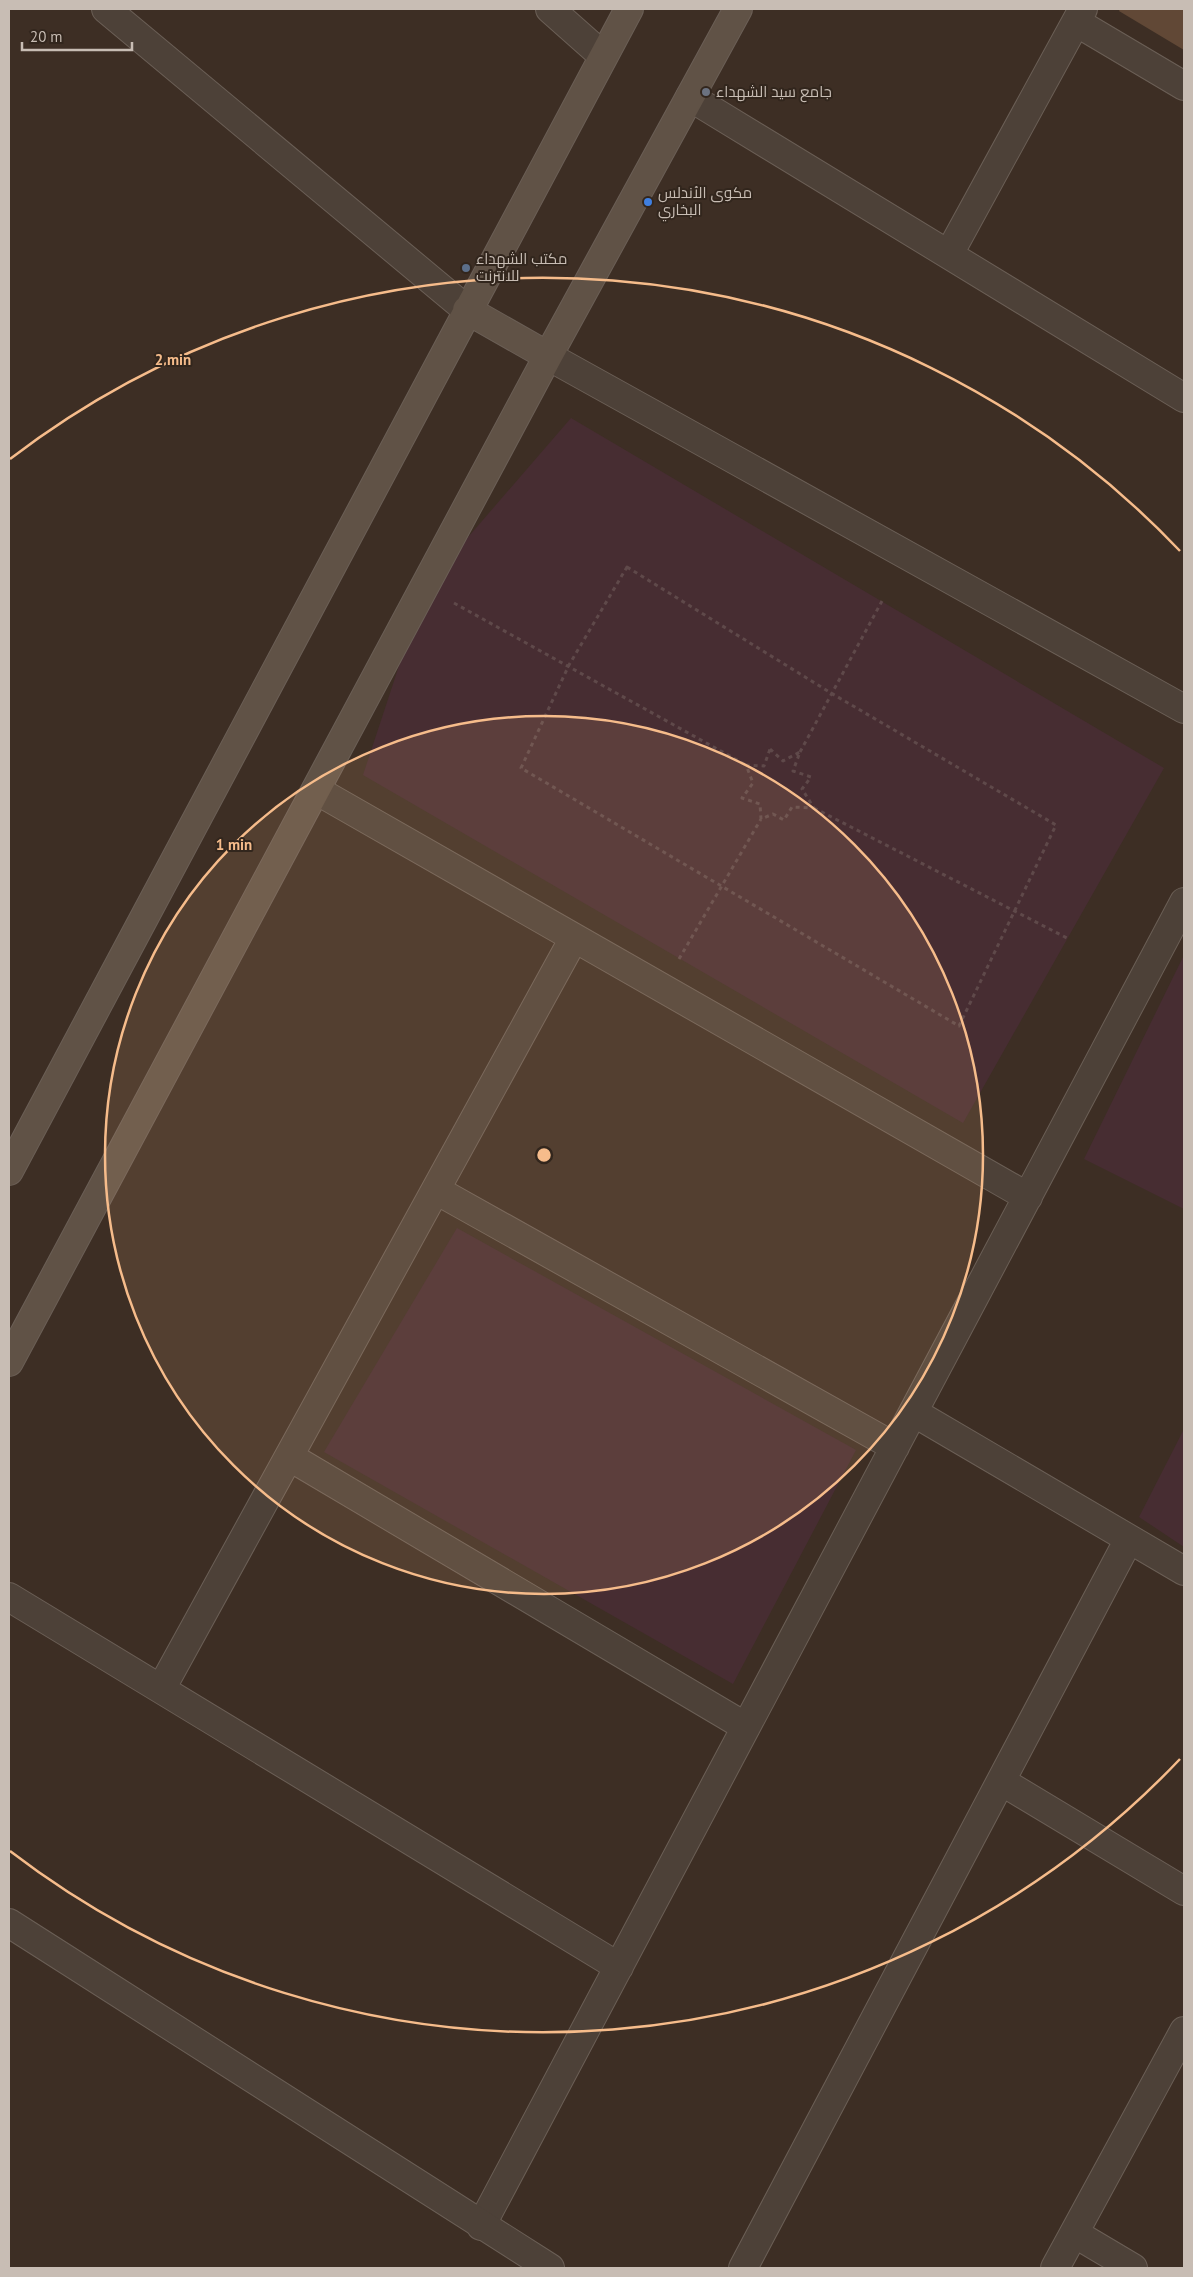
<svg xmlns="http://www.w3.org/2000/svg" width="1193" height="2277" viewBox="0 0 1193 2277" font-family="'PT Sans',Cairo,sans-serif">
<style>
.park{fill:#472d32}
.water{fill:#614836}
.lines{fill:none;stroke-linecap:round;stroke-linejoin:round}
.minor-casing{stroke:#6b5f56;stroke-width:30}
.tertiary-casing{stroke:#6b5f56;stroke-width:30}
.secondary-casing{stroke:#6b5f56;stroke-width:30}
.path{stroke:#5f494a;stroke-width:3;stroke-dasharray:4 4;stroke-linecap:butt}
.minor{stroke:#4d4138;stroke-width:28}
.tertiary{stroke:#4d4138;stroke-width:28}
.secondary{stroke:#605246;stroke-width:28}
.ring{fill:none;stroke:#f6bc8b;stroke-width:2.5}
.worship-dot{fill:#6b7280;stroke:#32261d;stroke-width:2}
.shop-dot{fill:#3f7fe0;stroke:#32261d;stroke-width:2}
.service-dot{fill:#5c6f8a;stroke:#32261d;stroke-width:2}
.labels{text-anchor:middle;stroke-width:4;stroke-linejoin:round;paint-order:stroke}
.poi-label{font-size:15px;fill:#c8bdb4;stroke:#32261d;text-anchor:start}
.centre{fill:#f6bc8b;stroke:#32261d;stroke-width:2.5}
.ring-label{font-size:15px;text-anchor:middle;font-weight:bold;fill:#f6bc8b;stroke:#32261d;stroke-width:4;stroke-linejoin:round;paint-order:stroke}
</style>
<rect width="100%" height="100%" fill="#3d2e24"/>
<path class="park" d="M571,418l593,350 -201,355 -600,-348 62,-188z
M1184,955v254l-100,-50z
M457,1228l399,222 -123,234 -409,-232z
M1184,1429v118l-45,-30z"/>
<path class="water" d="M1120,9h64v41l-65,-39z"/>
<g class="lines">
<g class="minor-casing">
<path id="minor" d="M106,9l361,301
M550,9l53,47
M1076,22l108,64
M690,97l494,301
M949,254l134,-245
M548,356l636,353
M316,790l712,407
M436,1190l459,257
M913,1412l271,159
M290,1457l456,270
M9,1597l610,370
M161,1689l413,-751
M1001,1781l183,110
M481,2226l703,-1324
M1074,2233l59,35
M743,2268l386,-729
M1055,2268l129,-237"/>
</g>
<g class="tertiary-casing">
<path id="tertiary" d="M9,1923l541,345"/>
</g>
<g class="secondary-casing">
<path id="secondary" d="M467,310l81,46
M9,1171l620,-1162
M9,1362l539,-1006 190,-347"/>
</g>
<path class="path" d="M627,567l204,126 225,132 -97,201 -438,-258 48,-103z
M454,603l292,162
M770,749l13,12 17,-9 -7,19 18,6 -9,12 12,19 -22,-1 -8,13 -11,-6 -12,5 -1,-15 -18,-6 11,-15 -7,-18 18,1z
M800,752l82,-151
M814,808l253,130
M679,959l82,-140"/>
<use href="#minor" class="minor"/>
<use href="#tertiary" class="tertiary"/>
<use href="#secondary" class="secondary"/>
</g>
<circle cx="544" cy="1155" r="439" fill="#f6bc8b" fill-opacity=".12"/>
<g class="ring">
<circle cx="544" cy="1155" r="439"/>
<path d="M1180 1759A877 877 0 0 1 10 1851M10 459A877 877 0 0 1 1180 551"/>
</g>
<circle class="worship-dot" cx="706" cy="92" r="5"/>
<circle class="shop-dot" cx="648" cy="202" r="5"/>
<circle class="service-dot" cx="466" cy="268" r="5"/>
<g class="labels">
<g class="poi-label">
<text x="716" y="97">جامع سيد الشهداء</text>
<text x="658" y="198">مكوى الأندلس<tspan x="658" dy="17">البخاري</tspan></text>
<text x="476" y="264">مكتب الشهداء<tspan x="476" dy="17">للانترنت</tspan></text>
</g>
</g>
<circle cx="544" cy="1155" r="8" class="centre"/>
<g class="ring-label">
<text x="173" y="365">2 min</text>
<text x="234" y="850">1 min</text>
</g>
<rect width="1193" height="2277" fill="none" stroke="#c8bdb4" stroke-width="20"/>
<path d="M22 42v8h110v-8" fill="none" stroke="#c8bdb4" stroke-width="2.5"/>
<text x="30" y="42" font-size="15" fill="#c8bdb4" stroke="#32261d" stroke-width="4" paint-order="stroke">20 m</text>
</svg>
